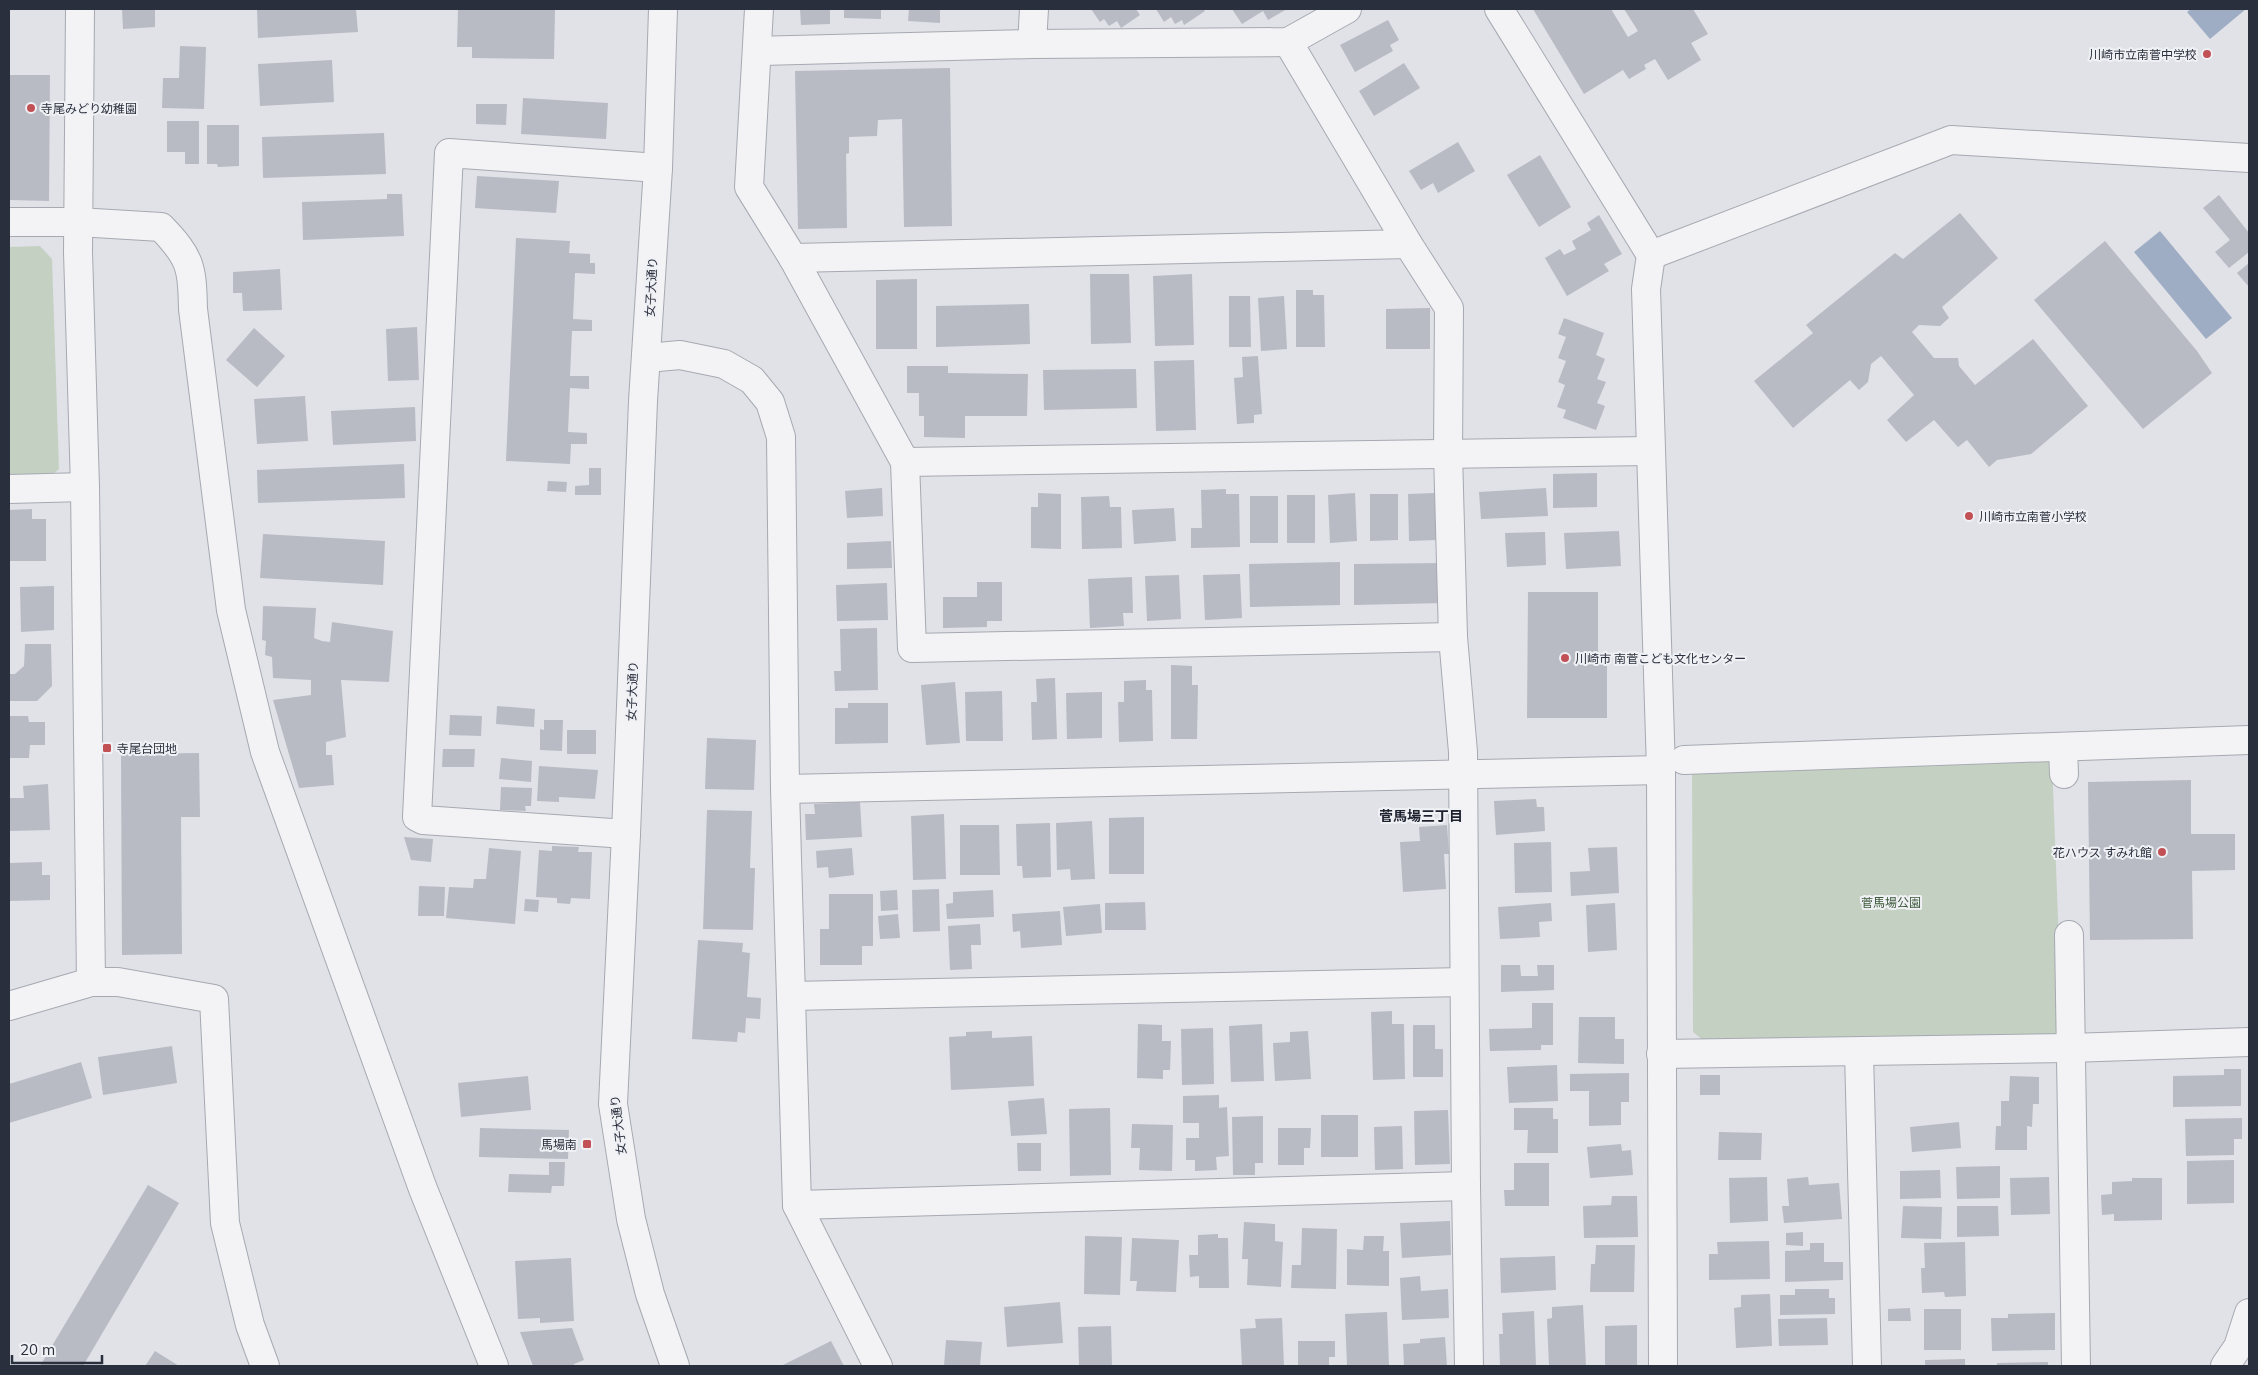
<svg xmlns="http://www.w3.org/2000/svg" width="2258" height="1375" font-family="Mulish,'Noto Sans JP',sans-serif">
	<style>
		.green { fill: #c4d1c2 }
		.water { fill: #9fadc4 }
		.building { fill: #b8bbc4 }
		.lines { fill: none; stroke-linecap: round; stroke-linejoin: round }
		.minor-casing { stroke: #a6a9b1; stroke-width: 30 }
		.minor { stroke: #f3f3f6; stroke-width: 28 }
		.poi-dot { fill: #c15155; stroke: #f0f1f5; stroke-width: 2 }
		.labels { text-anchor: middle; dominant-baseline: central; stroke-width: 4; stroke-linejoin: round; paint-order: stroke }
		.poi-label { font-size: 12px; fill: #2a2f3d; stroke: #f0f1f5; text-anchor: start }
		.street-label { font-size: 12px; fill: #2a2f3d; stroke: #f0f1f5 }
		.park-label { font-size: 12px; fill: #3b5839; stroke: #f0f1f5 }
		.neighbourhood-label { font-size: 14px; font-weight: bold; fill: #1d212e; stroke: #f0f1f5 }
	</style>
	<rect width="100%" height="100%" fill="#e0e2e8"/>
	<g class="green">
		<path d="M40,246l12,13 7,210 -8,7 -42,1v-230z"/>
		<path d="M2052,761l10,262 -9,14 -349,4 -11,-9 -1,-262z"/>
	</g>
	<g class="water">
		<path d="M2191,9h55l-36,30 -23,-27z"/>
		<path d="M2160,231l72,87 -26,21 -72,-87z"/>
	</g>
	<g class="building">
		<path d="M122,9h33v18l-32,2z"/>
		<path d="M257,9h99l2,23 -100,6z"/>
		<path d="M458,9h97l-1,50 -82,-1v-11h-15z"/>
		<path d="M800,9h30v15l-29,1z"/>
		<path d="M844,9h37v10l-37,-1z"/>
		<path d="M909,9h31v14l-32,-2z"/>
		<path d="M1091,9h45l4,6 -19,13 -4,-7 -8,5 -5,-7 -4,3z"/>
		<path d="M1156,9h47l2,2 -21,14 -2,-5 -7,4 -4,-7 -7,5z"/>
		<path d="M1232,9h55l-19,11 -5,-9 -21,13z"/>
		<path d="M1533,9h78l17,28 10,-6 -14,-22h69l15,25 -17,9 10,17 -33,20 -13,-21 -11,6 2,4 -17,10 -6,-9 -39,24z"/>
		<path d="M1388,20l11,20 -9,5 3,6 -38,21 -15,-27z"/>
		<path d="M180,46l26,1 -2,62 -42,-1 1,-30h16z"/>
		<path d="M332,60l2,42 -74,4 -2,-42z"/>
		<path d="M1404,63l16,25 -46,28 -15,-25z"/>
		<path d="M950,68l2,158 -48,1 -2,-108 -24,1 -1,16 -28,1v16l-3,1 1,74 -49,1 -3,-158z"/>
		<path d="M9,75h41l-1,126 -40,-1z"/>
		<path d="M523,98l85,5 -2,36 -85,-5z"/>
		<path d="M476,104h31l-1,21 -30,-1z"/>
		<path d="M167,121h32v43h-14v-12h-18z"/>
		<path d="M207,125h32v41l-21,1 -1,-3h-10z"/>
		<path d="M384,133l2,41 -123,4 -1,-41z"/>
		<path d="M1458,142l17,29 -37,22 -5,-10 -12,7 -12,-19z"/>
		<path d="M1540,155l31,52 -32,20 -32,-52z"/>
		<path d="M477,176l82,5 -3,32 -81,-5z"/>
		<path d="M387,194h15l2,42 -101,4 -1,-38 85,-3z"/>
		<path d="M2219,195l30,38v19l-20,16 -14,-16 15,-12 -27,-32z"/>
		<path d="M1960,213l38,45 -56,49 7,11 -9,8 -21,-1 -7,7 22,26h24l1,8 16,19 58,-46 55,67 -57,48 -34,6 -8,7 -22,-27 -9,7 -24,-27 -28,22 -19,-22 27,-25 -33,-39 -10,8 -3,18 -9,8 -9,-10 -57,48 -39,-47 59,-48 -7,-8 89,-72 8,6z"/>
		<path d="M1599,215l23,39 -18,10 5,7 -42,25 -22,-38 15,-9 4,6 12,-6 -4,-8 19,-11 -4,-7z"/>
		<path d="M516,238l54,3 -1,12 21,1v9h5v11l-20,-1 -2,46 19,1v11h-20l-2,45h19v13l-19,-1 -2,44 19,1v11h-16l-1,20 -64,-3z"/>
		<path d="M2105,241l92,110 15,22 -69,56 -109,-129z"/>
		<path d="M2249,263v24l-12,-14z"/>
		<path d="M280,269l2,41 -39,1 -1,-18h-9v-21z"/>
		<path d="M1090,274h39l2,69 -40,1z"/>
		<path d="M1192,274l2,71 -39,1 -2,-70z"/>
		<path d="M917,279v70h-41v-69z"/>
		<path d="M1296,290h17v5h11l1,52h-29z"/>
		<path d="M1229,296h21l1,51h-22z"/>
		<path d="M1284,296l3,53 -26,2 -3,-53z"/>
		<path d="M1029,304l1,40 -94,3v-41z"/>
		<path d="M1430,308v41h-44v-40z"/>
		<path d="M1564,318l40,15 -8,22 9,4 -8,20 9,3 -9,21 8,3 -9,24 -33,-12 3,-8 -9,-3 8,-22 -7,-3 8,-21 -8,-3 8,-21 -8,-3z"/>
		<path d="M417,327l2,53 -31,1 -2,-52z"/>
		<path d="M254,328l31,28 -28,31 -31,-27z"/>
		<path d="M1258,356l4,58 -8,1v8l-17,1 -3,-46 9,-1 -1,-20z"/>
		<path d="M1194,360l2,70 -40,1 -2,-70z"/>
		<path d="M907,366h41v7l80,1 -1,42h-62v22l-41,-1v-21h-5v-23h-12z"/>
		<path d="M1136,369l1,39 -93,2 -1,-40z"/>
		<path d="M305,396l3,45 -51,3 -3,-45z"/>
		<path d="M415,407l1,34 -83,4 -2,-34z"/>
		<path d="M404,464l1,34 -147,5 -1,-33z"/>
		<path d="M589,468h12v27h-26v-9l14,-1z"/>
		<path d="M1597,473v34l-44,1v-34z"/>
		<path d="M548,481l19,1 -1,10 -19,-1z"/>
		<path d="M882,488l1,28 -36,2 -2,-27z"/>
		<path d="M1546,488l2,28 -67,3 -2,-27z"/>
		<path d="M1226,489v5h13l1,53 -49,1v-20h11l-1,-38z"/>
		<path d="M1038,493l23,1v55l-30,-1v-41h7z"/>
		<path d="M1355,493l2,48 -27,2 -2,-48z"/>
		<path d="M1435,493l1,47 -27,1 -1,-47z"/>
		<path d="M1370,494h28v46l-28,1z"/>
		<rect x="1287" y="495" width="28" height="48"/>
		<path d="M1109,496l1,11h11l1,41 -40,1 -1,-52z"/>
		<rect x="1250" y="496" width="28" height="47"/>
		<path d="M1174,508l2,33 -42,3 -2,-34z"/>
		<path d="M32,509v10h14v42h-37v-51z"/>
		<path d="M1619,531l2,35 -55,3 -2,-36z"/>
		<path d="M1545,532l1,33 -39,2 -2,-34z"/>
		<path d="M263,534l122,7 -2,44 -123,-7z"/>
		<path d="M891,541l1,27 -45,1v-26z"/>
		<path d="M1340,562v43l-90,2 -1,-43z"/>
		<path d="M1443,563l1,40 -90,2v-41z"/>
		<path d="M1240,574l2,44 -37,2 -2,-45z"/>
		<path d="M1179,575l2,44 -34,2 -2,-45z"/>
		<path d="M1132,577l1,36h-10l1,13 -34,2 -2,-49z"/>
		<path d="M977,582h25v39h-15v6l-44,1v-31h34z"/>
		<path d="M887,583l1,37 -51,1 -1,-36z"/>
		<path d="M54,586v44l-33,2 -1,-45z"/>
		<path d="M1528,592h70v62l9,8v56h-80z"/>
		<path d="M263,606l53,2 -2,30 8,3 8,1 2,-20 61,9 -4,51 -48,-2 5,57 -20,5v13h6l2,30 -35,3 -26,-88 38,-5v-15l-38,-2 -1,-21 -7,-2 1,-14 -4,-1z"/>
		<path d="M877,628l1,62 -43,1 -1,-20h7l-1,-42z"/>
		<path d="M25,644h26l1,42 -15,15h-28v-27h6l9,-8z"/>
		<path d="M1171,665l21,1v19h6l-1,54h-26z"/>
		<path d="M1055,678l2,61 -25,1 -1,-38h6l-1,-23z"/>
		<path d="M1146,680v10h6l1,51 -34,1 -1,-40h6v-21z"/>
		<path d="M955,682l5,61 -34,2 -5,-60z"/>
		<path d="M1002,691l1,50h-37l-1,-49z"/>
		<path d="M1102,692v46l-35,1 -1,-46z"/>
		<path d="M848,703h40v40l-53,1v-36h13z"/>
		<path d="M497,706l38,3 -1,18 -38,-3z"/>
		<path d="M450,715l32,1 -1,20 -32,-1z"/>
		<path d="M9,716h19l1,6h16v23h-15l-1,13h-20z"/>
		<path d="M544,720h19l-1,31 -22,-1v-21l4,1z"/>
		<rect x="567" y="730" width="29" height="24"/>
		<path d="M707,738l49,2 -2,50 -49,-1z"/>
		<path d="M443,749h32l-1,18h-32z"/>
		<path d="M199,753l1,64h-19l1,137 -60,1 -1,-201z"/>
		<path d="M501,758l31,3 -1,21 -32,-3z"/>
		<path d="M539,766l59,4 -3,29 -36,-2v5l-22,-1z"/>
		<path d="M2191,780v54h44v36l-43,1 1,68 -103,1 -2,-158z"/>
		<path d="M48,784l2,46 -41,1v-33h15l-1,-12z"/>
		<path d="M501,787l31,1 -1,18h-6l1,5 -26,-1z"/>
		<path d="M1536,799l1,8h7l1,24 -49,4 -2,-34z"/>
		<path d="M860,802l2,35 -56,3 -1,-26h10l-1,-10z"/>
		<path d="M707,810l45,1 -2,57h5l-2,62 -50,-1z"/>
		<path d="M944,814l2,65 -33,1 -2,-64z"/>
		<path d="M1144,817v57h-35v-56z"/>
		<path d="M1092,821l3,58 -24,1 -1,-11 -13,1 -1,-47z"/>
		<path d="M1050,823l1,54 -28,1 -1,-12h-5l-1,-42z"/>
		<path d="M960,825h39l1,50h-40z"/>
		<path d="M1447,825l2,29h-5l2,35 -43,3 -3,-50 20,-1 -1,-14z"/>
		<path d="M404,837l29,2 -2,23 -20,-2z"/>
		<path d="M1551,842l1,50 -37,1 -1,-50z"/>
		<path d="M552,846l27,1 -1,5h14l-2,47 -19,-1 -1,6 -13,-1v-5l-21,-1 3,-47 13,1z"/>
		<path d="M1617,847l2,46 -48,3 -1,-24 20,-1 -2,-23z"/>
		<path d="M489,848l32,3 -6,73 -69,-6 3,-31 24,1 1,-9h12z"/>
		<path d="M852,848l2,27 -25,3 -1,-11 -11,1 -1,-17z"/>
		<path d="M42,862v13h8v25l-41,1v-38z"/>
		<path d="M419,886l26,1 -1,29h-26z"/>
		<path d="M939,889l1,42 -27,1 -1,-42z"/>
		<path d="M897,890l1,20 -17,1 -1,-20z"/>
		<path d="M993,890l1,27 -47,2 -1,-15 7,-1v-11z"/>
		<path d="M829,894h44v52h-11v19h-42v-36h9z"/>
		<path d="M525,899l14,1 -1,12 -14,-1z"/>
		<path d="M1145,902l1,28h-41v-27z"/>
		<path d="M1551,903l1,18 -13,1 1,15 -40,2 -2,-32z"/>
		<path d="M1615,903l2,47 -29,2 -2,-47z"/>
		<path d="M1100,904l2,29 -36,3 -3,-29z"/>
		<path d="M1060,911l2,34 -41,3 -1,-17 -7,1 -1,-18z"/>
		<path d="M898,914l2,24 -20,1 -2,-23z"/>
		<path d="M980,924l1,21h-10l1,24 -22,1 -2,-44z"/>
		<path d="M698,940l45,3 -1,9 8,1 -3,44 14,1 -1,21 -14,-1 -1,15 -7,-1 -1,10 -45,-3z"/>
		<path d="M1501,965h19l1,11h17l-1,-11h17v25l-53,2z"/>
		<path d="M1532,1003h21v42h-12v5l-51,1 -1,-22 43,-1z"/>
		<path d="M1392,1011v13h12l1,55 -32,1 -2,-68z"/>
		<path d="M1579,1017h36v22h9v25l-46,-1z"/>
		<path d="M1138,1024l24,1v16h9l-1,29h-7v9l-26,-1z"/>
		<path d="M1262,1024l2,57 -33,1 -2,-56z"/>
		<path d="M1413,1025h22v24h8v28h-30z"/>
		<path d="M1213,1028l1,56 -32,1 -1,-56z"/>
		<path d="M992,1031v7l40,-2 2,50 -83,4 -2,-53 17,-1v-4z"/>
		<path d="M1308,1031l3,48 -36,2 -2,-38 17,-1v-10z"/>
		<path d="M172,1046l5,37 -74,12 -5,-38z"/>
		<path d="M81,1062l11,36 -83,25v-39z"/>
		<path d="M1557,1065l1,36 -49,2 -2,-36z"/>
		<path d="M2224,1069h17v37l-68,1v-31l51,-1z"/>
		<path d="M1629,1073v29h-8v23l-32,1v-35h-19v-17z"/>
		<rect x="1700" y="1075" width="20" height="20"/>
		<path d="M528,1076l3,34 -70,7 -3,-34z"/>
		<path d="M2010,1076l29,1v27h-6l-1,23 -5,-1v24h-32l1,-24h5v-25h8z"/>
		<path d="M1219,1095v13l8,-1 2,49 -13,1 1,13 -22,1v-11h-9v-22h13v-15h-16v-27z"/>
		<path d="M1044,1098l3,36 -36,2 -3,-35z"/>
		<path d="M1110,1108l1,67 -41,1 -1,-67z"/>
		<path d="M1514,1108h39v11h5v34h-31l1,-23h-14z"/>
		<path d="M1448,1110l2,54 -35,1 -1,-54z"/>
		<rect x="1321" y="1115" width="37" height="42"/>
		<path d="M1263,1116v47h-8v12h-22l-1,-58z"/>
		<path d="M2242,1118v21h-8v16l-48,1 -1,-37z"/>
		<path d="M1959,1122l2,26 -49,4 -2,-25z"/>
		<path d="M1132,1124l41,1 -1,46 -33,-1 1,-22h-9z"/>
		<path d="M1402,1126l1,43 -28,1 -1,-43z"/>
		<path d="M480,1128l89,2 -1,29 -89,-2z"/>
		<path d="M1278,1128h33l-1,20h-6v17h-26z"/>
		<path d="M1719,1132l43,1 -1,27h-43z"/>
		<path d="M1017,1143h24v28h-23z"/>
		<path d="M1621,1144l1,7 9,-1 2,25 -43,3 -3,-31z"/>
		<path d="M2234,1160v43l-47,1v-43z"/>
		<path d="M549,1162h16l-1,24h-12l-1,7 -43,-1 1,-18 40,1z"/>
		<path d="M1514,1163h35v43h-44l-1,-16h10z"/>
		<path d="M2000,1166v32l-43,1 -1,-32z"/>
		<path d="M1940,1170l1,28 -41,1v-28z"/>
		<path d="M1767,1177l1,44 -38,2 -1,-45z"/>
		<path d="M1808,1177l1,8 30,-2 3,36 -58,4 -2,-17h7l-2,-27z"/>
		<path d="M2049,1177l1,37 -39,1 -1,-37z"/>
		<path d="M2132,1178h30v42l-48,1v-7l-12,1 -1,-20 11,-1v-12l20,-1z"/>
		<path d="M148,1185l31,18 -96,163h-43z"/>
		<path d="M1612,1196h25l1,41 -54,1 -1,-32 28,-1z"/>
		<path d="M1903,1206l39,1 -1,32 -40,-1z"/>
		<path d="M1957,1206h41l1,30 -42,1z"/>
		<path d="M1450,1221l1,34 -49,3 -2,-35z"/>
		<path d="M1244,1222l31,2v17l8,1 -2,45 -34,-2 1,-26h-6z"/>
		<path d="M1302,1228l35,1 -1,60 -45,-1 1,-23h9z"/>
		<path d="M1803,1232v14l-17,-1v-12z"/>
		<path d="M1218,1234v4h10l1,50h-30v-12l-9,1 -1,-22h9v-20z"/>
		<path d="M1085,1236l37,1 -2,58 -36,-1z"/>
		<path d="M1364,1236h20l-1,15h6v35l-42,-1v-36l16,1z"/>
		<path d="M1132,1238l47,2 -3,52 -40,-1 1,-10h-7z"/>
		<path d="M1769,1241l1,38 -61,1v-26h9l-1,-12z"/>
		<path d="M1965,1242l1,54 -21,1 -1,-5 -22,1 -1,-25h4l-1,-25z"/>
		<path d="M1810,1243h14v19h19v18l-58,2v-31l25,-1z"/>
		<path d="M1596,1245h39l-1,47h-44l1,-28h4z"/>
		<path d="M1555,1256l1,34 -55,3 -1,-35z"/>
		<path d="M571,1258l3,63 -34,2v-5l-22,1 -3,-58z"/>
		<path d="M1420,1276l1,15 27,-2 1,29 -47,2 -2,-42z"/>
		<path d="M1795,1289h34v9h6v16l-55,1v-20h15z"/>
		<path d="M1770,1294l2,52 -36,2 -2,-40 7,-1v-12z"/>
		<path d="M1060,1302l3,41 -56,4 -3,-40z"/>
		<path d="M1583,1305l3,61h-37l-2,-47 5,-1v-11z"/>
		<path d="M1910,1308l1,13h-23v-12z"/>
		<rect x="1924" y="1309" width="37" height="41"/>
		<path d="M1534,1311l2,55h-36l-1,-32h4l-1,-21z"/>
		<path d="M1387,1312l2,54h-42l-2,-52z"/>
		<path d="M2055,1313v37l-63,1 -1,-33h17v-4z"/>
		<path d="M1282,1318l2,48h-42l-2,-37 16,-1 -1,-9z"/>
		<path d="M1827,1318l1,27 -49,1 -1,-27z"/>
		<path d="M1637,1325v41h-32v-40z"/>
		<path d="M1111,1326l1,40h-33l-1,-39z"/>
		<path d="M572,1328l12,32 -10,4v2h-41l-13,-34z"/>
		<path d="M1445,1337l2,29h-43l-1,-22 17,-1v-4z"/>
		<path d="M946,1340l36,2 -2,24h-36z"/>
		<path d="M831,1341l13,25h-63z"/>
		<path d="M1298,1341h37v16h-6v9h-31z"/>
		<path d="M155,1351l24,15h-34z"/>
		<path d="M1965,1359v7h-40v-6z"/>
		<path d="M2048,1362v4h-51v-3z"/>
	</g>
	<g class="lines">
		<defs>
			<g id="minor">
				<path d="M80,9l-2,243 7,235 6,495"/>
				<path d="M663,9l-5,159 -15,233 -17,433 -13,270 18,115 19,75 25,72"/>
				<path d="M759,9l-10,178 44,71 112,204 7,186 541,-11"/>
				<path d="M1499,9l152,246 -5,34 15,481 2,596"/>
				<path d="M1288,42l120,202 41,64 -1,145 5,184 10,115 3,434 3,180"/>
				<path d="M1032,44l2,-35"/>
				<path d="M757,51l275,-7 256,-2 59,-33"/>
				<path d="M9,222h69l83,5c30,31 31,40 32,82l38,301 34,142 158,437 71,177"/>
				<path d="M1651,255l300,-115 298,18"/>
				<path d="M793,258l615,-14"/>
				<path d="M647,358l33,-3 44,9 28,16 18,22 11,35 4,352 12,416 81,161"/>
				<path d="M905,462l745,-11"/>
				<path d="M9,489l76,-2"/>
				<path d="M2063,748l1,26"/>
				<path d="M1684,760l565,-20"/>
				<path d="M785,789l876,-19"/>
				<path d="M626,834l-203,-14 -6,-3 32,-664 209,15"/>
				<path d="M2069,935l7,431"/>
				<path d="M791,996l673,-14"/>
				<path d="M9,1006l82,-24h27l96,17 11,224 25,102 15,41"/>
				<path d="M1859,1052l8,314"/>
				<path d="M1661,1054l409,-6 179,-6"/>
				<path d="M797,1205l669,-19"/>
				<path d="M2225,1366l13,-19 11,-34"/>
			</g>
		</defs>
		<use href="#minor" class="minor-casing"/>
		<use href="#minor" class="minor"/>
	</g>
	<g class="poi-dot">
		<circle cx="2207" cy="54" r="5"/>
		<circle cx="31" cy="108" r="5"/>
		<circle cx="1969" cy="516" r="5"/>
		<circle cx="1565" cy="658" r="5"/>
		<rect x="102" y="743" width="10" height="10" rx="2.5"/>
		<circle cx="2162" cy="852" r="5"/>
		<rect x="582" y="1139" width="10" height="10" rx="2.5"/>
	</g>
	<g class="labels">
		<g class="poi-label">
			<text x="2197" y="54" text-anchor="end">川崎市立南菅中学校</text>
			<text x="41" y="108">寺尾みどり幼稚園</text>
			<text x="1979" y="516">川崎市立南菅小学校</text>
			<text x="1575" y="658">川崎市 南菅こども文化センター</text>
			<text x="117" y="748">寺尾台団地</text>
			<text x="2152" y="852" text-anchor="end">花ハウス すみれ館</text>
			<text x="577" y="1144" text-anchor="end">馬場南</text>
		</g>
		<g class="street-label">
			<text transform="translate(651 287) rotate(-87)">女子大通り</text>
			<text transform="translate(632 691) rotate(-88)">女子大通り</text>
			<text transform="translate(618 1125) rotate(-97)">女子大通り</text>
		</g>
		<g class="park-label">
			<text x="1891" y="902">菅馬場公園</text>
		</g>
		<g class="neighbourhood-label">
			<text x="1421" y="816">菅馬場三丁目</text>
		</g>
	</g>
	<rect width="2258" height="1375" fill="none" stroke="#2a2f3d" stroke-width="20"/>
	<path d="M12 1355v8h90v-8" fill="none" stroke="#2a2f3d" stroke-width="2.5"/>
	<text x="20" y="1355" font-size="15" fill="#2a2f3d" stroke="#f0f1f5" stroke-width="4" paint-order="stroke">20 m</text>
</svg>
